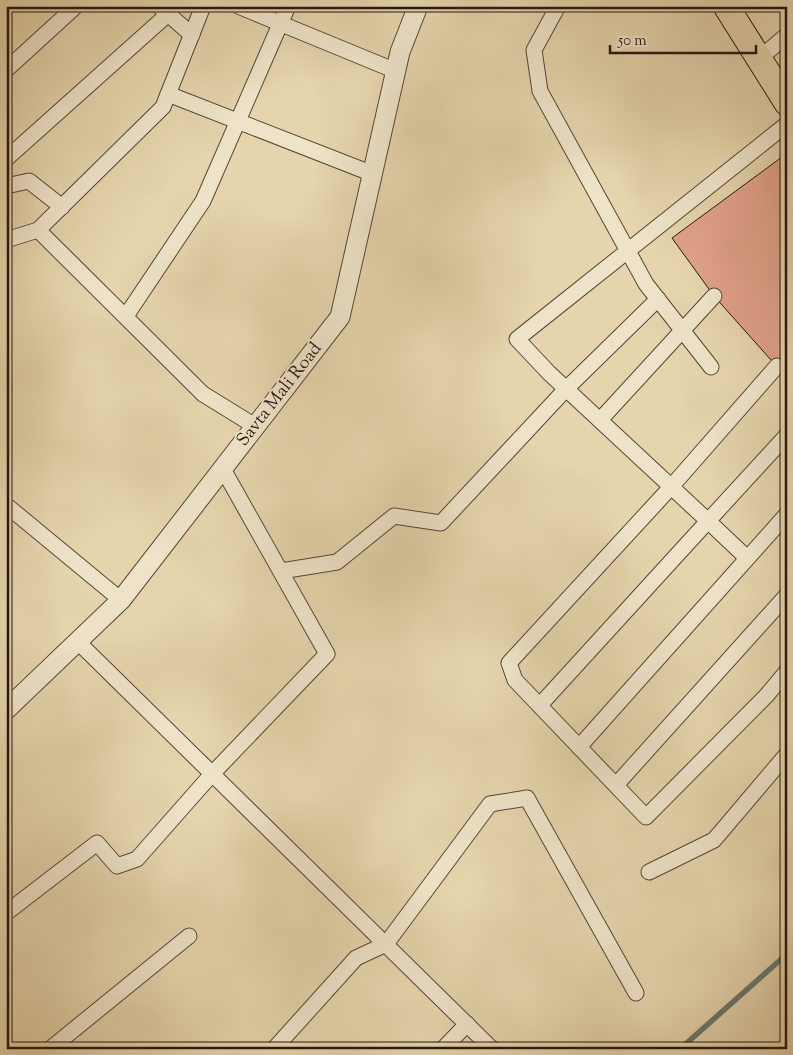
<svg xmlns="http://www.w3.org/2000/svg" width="793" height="1055" font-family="'Sorts Mill Goudy',serif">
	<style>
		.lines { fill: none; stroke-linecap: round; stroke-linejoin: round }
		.stream { stroke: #6a786e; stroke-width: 5.5 }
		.building { fill: #e0a18a; stroke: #271711 }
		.minor-casing { stroke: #564638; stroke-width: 17 }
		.tertiary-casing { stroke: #564638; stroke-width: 21 }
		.trunk-casing { stroke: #271711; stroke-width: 27 }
		.minor { stroke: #eee3c9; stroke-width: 15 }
		.tertiary { stroke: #eee3c9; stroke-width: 19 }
		.trunk { stroke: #e5d4ac; stroke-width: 25 }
		.labels { text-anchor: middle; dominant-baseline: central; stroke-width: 4; stroke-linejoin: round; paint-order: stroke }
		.street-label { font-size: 18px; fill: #271711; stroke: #eee3c9 }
	</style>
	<rect width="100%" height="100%" fill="#e5d4ac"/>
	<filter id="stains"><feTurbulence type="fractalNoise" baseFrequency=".004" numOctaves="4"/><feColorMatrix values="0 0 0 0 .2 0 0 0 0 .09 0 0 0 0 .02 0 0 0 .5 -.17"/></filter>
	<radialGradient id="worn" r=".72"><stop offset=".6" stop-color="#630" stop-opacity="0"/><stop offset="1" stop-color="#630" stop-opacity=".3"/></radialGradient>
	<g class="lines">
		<path class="stream" d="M680,1049l107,-95"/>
	</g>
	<path class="building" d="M782,157l5,7v214l-73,-82 -42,-58z"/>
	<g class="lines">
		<defs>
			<g id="minor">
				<path d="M159,6l33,29"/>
				<path d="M238,6l158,65"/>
				<path d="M558,6l-24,44 6,41 106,193 65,83"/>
				<path d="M759,59l28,-24"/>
				<path d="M6,70l70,-64"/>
				<path d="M168,94l205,80"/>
				<path d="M787,124l-270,215 32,34 159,148 79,-86"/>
				<path d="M6,159l161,-144"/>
				<path d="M6,186l23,-5 33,26"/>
				<path d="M38,230l165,164 52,32"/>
				<path d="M6,240l32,-10 125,-123 40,-101"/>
				<path d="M126,316l77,-115 85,-195"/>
				<path d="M777,366l-106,121 -162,176 6,17 131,137 121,-122 20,-24"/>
				<path d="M600,420l114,-124"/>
				<path d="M6,505l115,95"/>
				<path d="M281,571l56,-9 57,-46 47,7 125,-134 92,-90"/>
				<path d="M78,642l414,407"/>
				<path d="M540,705l168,-184 39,37"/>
				<path d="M579,747l208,-233"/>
				<path d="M616,785l171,-190"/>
				<path d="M649,872l65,-32 73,-86"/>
				<path d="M6,913l91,-70 20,23 20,-7 75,-85 115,-120 -104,-185"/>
				<path d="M50,1049l139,-113"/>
				<path d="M274,1049l82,-91 30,-14 104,-140 37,-6 109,195"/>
				<path d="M443,1049l24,-25"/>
			</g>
			<path id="tertiary" d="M6,710l115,-110 219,-283 60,-265 18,-46"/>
			<path id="trunk" d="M726,6l61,97"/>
		</defs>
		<use href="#minor" class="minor-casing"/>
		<use href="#tertiary" class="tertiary-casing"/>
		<use href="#trunk" class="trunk-casing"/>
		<use href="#minor" class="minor"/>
		<use href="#tertiary" class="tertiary"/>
		<use href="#trunk" class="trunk"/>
	</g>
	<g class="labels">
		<g class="street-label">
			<text transform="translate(280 395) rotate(-52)">Savta Mali Road</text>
		</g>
	</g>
	<rect width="793" height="1055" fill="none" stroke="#e5d4ac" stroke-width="25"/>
	<rect x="8" y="8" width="778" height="1040" fill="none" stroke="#271711" stroke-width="2.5"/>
	<rect x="12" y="12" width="768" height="1030" fill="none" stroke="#271711"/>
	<path d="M610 45v8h146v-8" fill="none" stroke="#271711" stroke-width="2.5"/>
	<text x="618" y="45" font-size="15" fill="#271711" stroke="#eee3c9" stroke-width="4" paint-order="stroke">50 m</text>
	<rect width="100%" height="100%" filter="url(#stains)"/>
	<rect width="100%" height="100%" fill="url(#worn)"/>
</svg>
